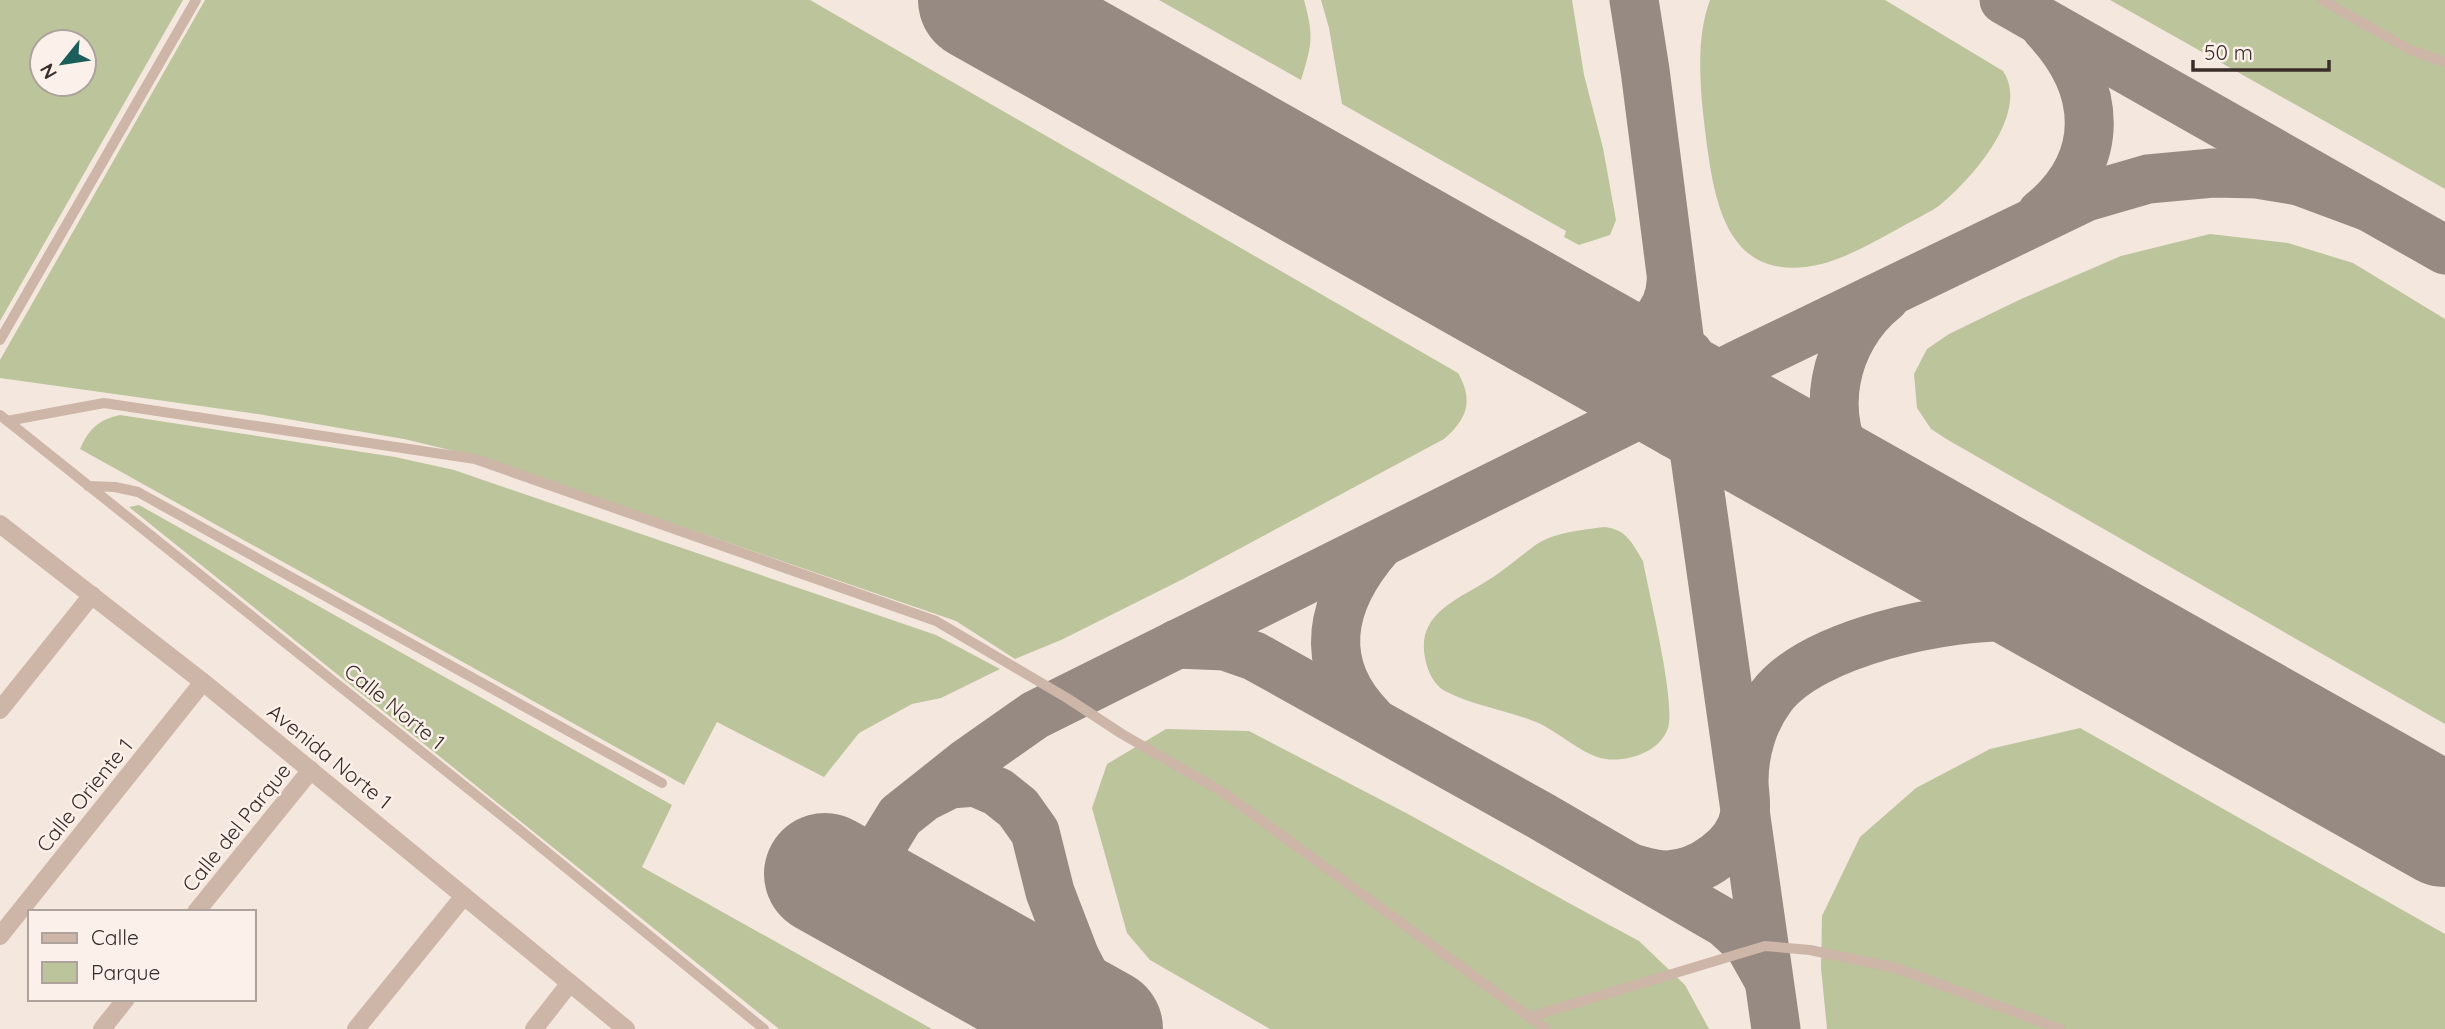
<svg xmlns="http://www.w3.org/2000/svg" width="2445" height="1029" font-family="Quicksand,sans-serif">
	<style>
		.green { fill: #bcc49c; fill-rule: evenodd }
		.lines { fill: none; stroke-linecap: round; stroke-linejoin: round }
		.taxiway { stroke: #978a83; stroke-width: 49 }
		.runway { stroke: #978a83; stroke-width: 122 }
		.service { stroke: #cdb5a8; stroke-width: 10 }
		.minor { stroke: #cdb5a8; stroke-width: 18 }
		.labels { text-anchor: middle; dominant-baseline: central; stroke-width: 5; stroke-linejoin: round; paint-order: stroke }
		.street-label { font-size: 21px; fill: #3a2c29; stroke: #fbf1ea }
	</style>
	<rect width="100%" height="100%" fill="#f4e7dd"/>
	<g class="green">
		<path d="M0,0h183l-183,321zM42,42h42v42h-42z"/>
		<path d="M205,0h605l648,373c16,28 9,46 -14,66l-261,140 -122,61 -46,19 -59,-38 -477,-164 -75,-18 -146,-25 -258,-36v-18z"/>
		<path d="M1159,0h145c10,37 8,44 -3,80z"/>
		<path d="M1321,0h251l12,75 19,73 13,72 -6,15 -31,10 -15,-8 2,-6 -224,-127 -13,-76z"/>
		<path d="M1710,0h175l118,71c28,42 -32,109 -63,134 -11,8 -25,14 -37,21 -39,21 -88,53 -135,38 -44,-14 -54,-71 -60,-111 -6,-46 -15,-108 2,-153z"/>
		<path d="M2110,0h335v189z"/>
		<path d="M2210,234l78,9 65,20 92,56v405l-497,-284 -17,-11 -14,-21 -3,-34 13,-25 22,-15 72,-35 100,-43z"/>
		<path d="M120,415l275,42 59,13 482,165 64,34 -59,29 -29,6 -53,29 -35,44 -107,-55 -33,63 -604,-336c9,-20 18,-29 40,-34z"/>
		<path d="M139,505l533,300 -30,62 290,162h-153l-650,-522z"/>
		<path d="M1605,527c22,3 27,16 38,34 6,33 33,140 25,167 -8,24 -40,34 -62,31 -23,-3 -48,-28 -70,-37 -29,-12 -63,-16 -91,-31 -9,-5 -15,-15 -18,-25 -14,-47 21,-62 55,-82 19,-11 35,-25 52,-38 20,-14 47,-16 71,-19z"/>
		<path d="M2080,728l365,206v95h-618l-6,-61 1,-52 38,-79 56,-49 74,-39z"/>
		<path d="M1166,729l83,2 159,83 170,94 61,33 46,44 24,44h-439l-120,-69 -23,-27 -35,-125 15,-44z"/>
	</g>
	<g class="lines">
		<g class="taxiway">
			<path d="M1634,0l11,70 45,352 86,607"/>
			<path d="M2004,0l441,250"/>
			<path d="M2041,214c66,-54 61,-127 5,-186"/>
			<path d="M1885,298c-52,41 -69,121 -28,176 12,18 30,32 45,47"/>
			<path d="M1565,331c15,5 28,10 44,10 34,1 61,-27 62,-59"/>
			<path d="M1585,343l60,49 12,14 16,27"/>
			<path d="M1689,354c5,14 9,29 18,40 29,39 81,62 121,86"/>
			<path d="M1177,644l48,2 29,10 287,160 184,107 24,22 18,32"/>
			<path d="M1371,719c-56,-56 -40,-119 8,-174"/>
			<path d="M928,795l22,-11 25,-2 23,10 20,16 17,24 15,60 25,65 18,35 30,37"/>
			<path d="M1631,868c12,3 24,7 36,7 33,-1 73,-28 78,-62 2,-10 -1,-21 -1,-32 0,-29 9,-60 27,-84 41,-55 179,-83 245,-80 30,1 60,10 89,17"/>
			<path d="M854,891l46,-75 68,-54 67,-47 709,-353 342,-165 62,-18 65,-6 44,1 42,7 70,26"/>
		</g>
		<g class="runway">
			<path d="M979,0l1466,826"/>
			<path d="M825,874l277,155"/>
		</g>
		<g class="service">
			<path d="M2322,0l88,50 35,12"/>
			<path d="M0,340l196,-340"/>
			<path d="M0,415l521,416 243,198"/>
			<path d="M7,421l97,-18 371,56 461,162 131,77 55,36 102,59 322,236"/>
			<path d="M88,486l27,1 23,5 524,291"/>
			<path d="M1529,1017l236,-71 45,4 86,18 164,61"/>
		</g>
		<g class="minor">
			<path d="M0,524l203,158 423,347"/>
			<path d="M0,710l92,-115"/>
			<path d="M196,912l115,-142"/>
			<path d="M0,936l203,-254"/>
			<path d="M102,1029l24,-30"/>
			<path d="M356,1029l108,-133"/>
			<path d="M534,1029l36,-46"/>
		</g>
	</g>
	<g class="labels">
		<g class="street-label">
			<text transform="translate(395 706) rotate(39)">Calle Norte 1</text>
			<text transform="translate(330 756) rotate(39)">Avenida Norte 1</text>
			<text transform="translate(84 795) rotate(-51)">Calle Oriente 1</text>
			<text transform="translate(236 827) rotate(-51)">Calle del Parque</text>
		</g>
	</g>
	<rect x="28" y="910" width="228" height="91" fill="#fbf1ea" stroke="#aea29d" stroke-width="2"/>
	<rect x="42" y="933" width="35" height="10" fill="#cdb5a8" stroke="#aea29d" stroke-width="2"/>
	<text x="91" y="945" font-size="21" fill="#3a2c29">Calle</text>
	<rect x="42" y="962" width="35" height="21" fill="#bcc49c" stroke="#aea29d" stroke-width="2"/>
	<text x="91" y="980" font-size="21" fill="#3a2c29">Parque</text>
	<g transform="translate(63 63) rotate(240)"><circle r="33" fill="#fbf1ea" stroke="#aea29d" stroke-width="2"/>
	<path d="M0-5L12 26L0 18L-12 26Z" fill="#1b5e5a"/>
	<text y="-10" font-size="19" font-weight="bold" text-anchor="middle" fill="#3a2c29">N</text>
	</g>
	<path d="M2193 60v10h136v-10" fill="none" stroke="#3a2c29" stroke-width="3.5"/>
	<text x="2204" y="60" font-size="21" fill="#3a2c29" stroke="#fbf1ea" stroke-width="5" paint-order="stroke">50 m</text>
</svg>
